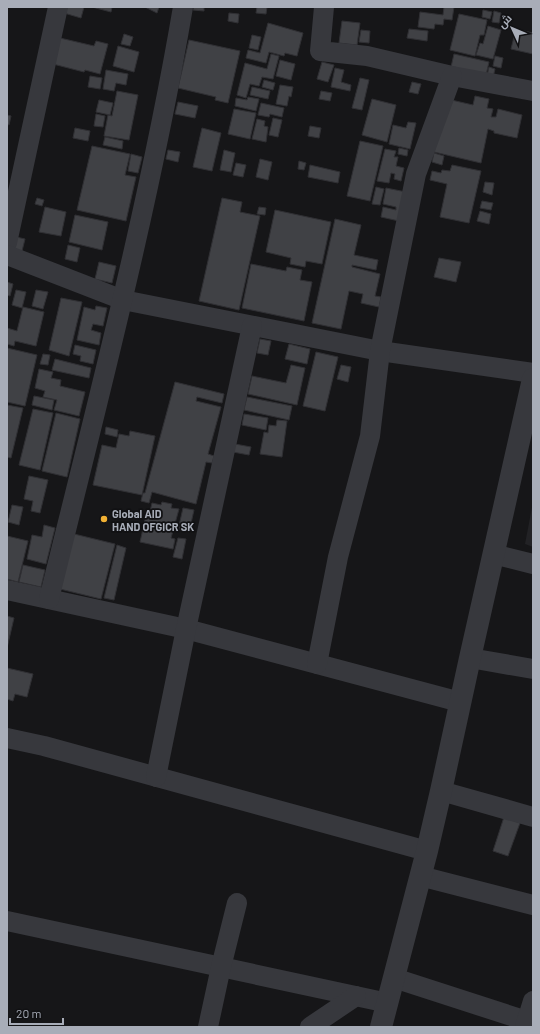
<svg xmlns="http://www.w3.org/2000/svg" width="540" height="1034" font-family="Barlow,Cairo,sans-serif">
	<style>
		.built { fill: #222225 }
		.building { fill: #404145; stroke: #303034 }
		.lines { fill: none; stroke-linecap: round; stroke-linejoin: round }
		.minor { stroke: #37383d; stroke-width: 20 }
		.tertiary { stroke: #37383d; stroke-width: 22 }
		.poi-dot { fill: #f2b134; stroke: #111113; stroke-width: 1.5 }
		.labels { text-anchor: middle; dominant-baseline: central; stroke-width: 3.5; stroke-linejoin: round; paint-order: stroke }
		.poi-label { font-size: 11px; font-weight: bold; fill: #a8adb8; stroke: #111113; text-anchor: start }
	</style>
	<rect width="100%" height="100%" fill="#161618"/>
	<path class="built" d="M533,502v45l-8,-3z"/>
	<g class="building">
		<path d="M66,7h18l-3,11 -17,-5z"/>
		<path d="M92,7h20l-1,5z"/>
		<path d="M145,7h14l-2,6z"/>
		<path d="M194,7h10v4l-11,-1z"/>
		<path d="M257,7h10l-1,7 -10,-1z"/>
		<path d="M444,7h10l-2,13 -8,-1 -1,6 -8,-1 -1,5 -16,-2 2,-15 23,3z"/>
		<path d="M483,10l9,2 -2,7 -8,-2z"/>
		<path d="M494,11l7,2 -2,10 -7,-1z"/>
		<path d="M229,13l10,1 -1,9 -10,-2z"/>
		<path d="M459,14l28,6 -3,15h-4l-5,21 -25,-6z"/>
		<path d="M342,21l18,2 -3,22 -18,-2z"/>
		<path d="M268,23l35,10 -6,23 -12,-3 -1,3 -15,-4 -3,11 -20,-5 2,-8 12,3z"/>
		<path d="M488,26l13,4 -8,29 -17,-4 4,-12 3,1z"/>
		<path d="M409,29l19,2 -1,10 -20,-3z"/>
		<path d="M516,29l17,4v21l-22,-5z"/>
		<path d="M361,30l9,1 -1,12 -10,-1z"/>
		<path d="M124,34l9,3 -3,9 -9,-2z"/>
		<path d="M252,35l9,2 -3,13 -9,-2z"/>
		<path d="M60,38l34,8 2,-5 12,3 -8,30 -15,-4 -1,2 -31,-8z"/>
		<path d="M189,40l51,11 -12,52 -13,-3 1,-3 -38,-9z"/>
		<path d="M118,46l21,6 -5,20 -21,-6z"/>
		<path d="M271,54l8,2 -6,23 -11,-2 -3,9 -9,-2 -4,14 -9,-3 8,-32 22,6z"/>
		<path d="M454,54l35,8 -3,13 -35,-8z"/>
		<path d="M495,56l8,2 -2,10 -8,-2z"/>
		<path d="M280,60l15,4 -4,16 -15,-4z"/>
		<path d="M322,62l12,3 -6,17 -11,-3z"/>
		<path d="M489,67l6,2 -2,8 -6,-1z"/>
		<path d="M335,68l9,2 -3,12 10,3 -1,6 -19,-4z"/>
		<path d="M106,70l22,4 -2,11 -10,-2 -2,8 -11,-2z"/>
		<path d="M90,76l12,2 -2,11 -12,-2z"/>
		<path d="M360,78l9,2 -7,30 -10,-2z"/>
		<path d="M264,80l11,3 -2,7 -11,-3z"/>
		<path d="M412,82l9,2 -3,10 -9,-2z"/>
		<path d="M280,85l13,2 -2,10 -2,-1 -2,10 -11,-2z"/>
		<path d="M252,87l18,4 -2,8 -18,-4z"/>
		<path d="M117,91l21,4 -9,45 -25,-4 4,-21 4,1z"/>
		<path d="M321,91l11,2 -2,8 -11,-2z"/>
		<path d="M475,96l14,3 -2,9 6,1 -2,8h5l2,-8 24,6 -5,23 -23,-5v-2l-6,-2 -7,34 -47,-11 13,-53 26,6z"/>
		<path d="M248,97l11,2 -3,12 -21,-5 1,-8 11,2z"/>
		<path d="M372,99l24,6 -9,37 -25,-7z"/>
		<path d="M99,100l14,3 -3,12 -14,-3z"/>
		<path d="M178,102l20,4 -3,12 -20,-4z"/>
		<path d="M261,103l23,5 -2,9 -12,-3 -1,3 -11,-2z"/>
		<path d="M234,109l22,4 -6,26 -22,-5z"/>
		<path d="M96,114l9,2 -2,11 -9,-1z"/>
		<path d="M7,115l4,1 -2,9 -2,-1z"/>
		<path d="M273,118l9,2 -4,17 -9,-2z"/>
		<path d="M257,119l8,2 -1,5 4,1 -2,15 -14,-3z"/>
		<path d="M408,122l8,1 -6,26 -21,-5 4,-19 13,3z"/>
		<path d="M310,126l11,2 -2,10 -11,-2z"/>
		<path d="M75,128l15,3 -2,10 -15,-3z"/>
		<path d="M202,128l19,5 -9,38 -19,-4z"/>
		<path d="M105,137l18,4 -1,8 -19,-4z"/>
		<path d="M360,141l23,5 -13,55 -23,-5z"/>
		<path d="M92,146l38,8 -5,21 11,2 -10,44 -49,-11z"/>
		<path d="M399,148l9,2 -1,6 -9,-2z"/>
		<path d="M385,149l11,2 -2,6h4l-2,9 8,2 -3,13 -7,-2 1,-5 -4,-1 -2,10 -12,-2z"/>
		<path d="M168,150l12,2 -2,10 -12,-3z"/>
		<path d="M224,150l11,3 -4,19 -11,-2z"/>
		<path d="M434,153l10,3 -2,9 -10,-3z"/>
		<path d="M131,154l11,3 -4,16 -10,-2z"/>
		<path d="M260,159l12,3 -4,18 -12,-3z"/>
		<path d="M299,161l7,2 -2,7 -6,-1z"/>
		<path d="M236,163l10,2 -3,12 -10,-2z"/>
		<path d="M310,165l30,7 -2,11 -30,-6z"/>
		<path d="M452,165l29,6 -12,52 -29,-6 7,-33 -17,-4 2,-9 9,2 1,-3 8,1z"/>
		<path d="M485,182l9,1 -2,12 -9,-3z"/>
		<path d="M376,187l8,2 -4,16 -8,-1z"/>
		<path d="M386,188l20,4 -7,29 -18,-4 2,-10 13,3v-3l-13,-3z"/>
		<path d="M37,198l7,2 -2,6 -7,-2z"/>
		<path d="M222,198l20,4 -2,10 20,4 -21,94 -40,-9z"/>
		<path d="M482,201l11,2 -2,7 -11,-2z"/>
		<path d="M45,207l21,5 -5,24 -22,-4z"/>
		<path d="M259,207l7,1 -1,7 -8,-1z"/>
		<path d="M275,210l56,12 -9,42 -16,-3 -1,6 -15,-3 1,-6 -25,-6z"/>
		<path d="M480,211l11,3 -2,10 -12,-3z"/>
		<path d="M75,215l33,7 -6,28 -33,-8z"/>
		<path d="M335,219l26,6 -7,30 24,5 -2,10 -24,-5v2l28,7 -5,22 6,1 -2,10 -18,-4 2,-9 -14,-3 -8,38 -29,-6z"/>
		<path d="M12,236l13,3 -4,16 -13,-3z"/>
		<path d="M68,245l12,3 -3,14 -12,-3z"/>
		<path d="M439,258l22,4 -5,20 -22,-5z"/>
		<path d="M99,262l17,4 -4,17 -17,-4z"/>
		<path d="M251,264l35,7 1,-4 15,3 -2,10 12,2 -8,39 -62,-13z"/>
		<path d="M7,282l6,2 -3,12 -3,-1z"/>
		<path d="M16,290l10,2 -4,16 -10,-3z"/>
		<path d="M36,290l12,2 -5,17 -11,-3z"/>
		<path d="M61,298l21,4 -13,54 -20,-6z"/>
		<path d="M96,306l11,2 -4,18 -10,-2 -2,6 10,3 -2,12 -22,-5 7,-33 11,3z"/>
		<path d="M23,307l21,5 -8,34 -21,-5 -1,5 -7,-2v-16l10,3z"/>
		<path d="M260,339l11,2 -3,14 -11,-2z"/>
		<path d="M289,344l21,5 -3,15 -22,-5z"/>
		<path d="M75,345l21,5 -3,14 -13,-3 1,-5 -8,-2z"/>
		<path d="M7,348l30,7 -12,51 -18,-4z"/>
		<path d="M316,352l22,5 -13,54 -22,-5z"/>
		<path d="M43,354l7,1 -2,10 -8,-1z"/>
		<path d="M55,359l36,9 -2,10 -37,-8z"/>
		<path d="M291,365l14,3 -8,37 -49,-11 4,-18 34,7z"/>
		<path d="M341,365l10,2 -3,15 -11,-3z"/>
		<path d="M39,369l14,3 -2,6 10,2 -1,6 25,6 -6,24 -25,-6 3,-10 -14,-3 2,-6 -10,-3z"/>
		<path d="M175,382l49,12 -2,9 -25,-6 -1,4 25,6 -13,47 6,2 -2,7 -6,-1 -10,42 -44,-12 -3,11 -8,-2 2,-8h2z"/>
		<path d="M34,396l20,4 -2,10 -20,-5z"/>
		<path d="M247,397l45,9 -3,14 -45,-10z"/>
		<path d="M7,405l16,3 -12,50 -4,-1z"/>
		<path d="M33,409l20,4 -13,57 -21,-5z"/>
		<path d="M56,413l24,6 -13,58 -25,-6z"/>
		<path d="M244,414l24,4 -2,12 -24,-5z"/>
		<path d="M277,420l10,1 -5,36 -22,-3 4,-22 4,1 1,-8 7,1z"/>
		<path d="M106,427l12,3 -1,7 -12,-3z"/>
		<path d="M130,431l25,5 -13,59 -49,-10 9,-40 14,3 3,-14 10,2z"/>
		<path d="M235,444l16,3 -2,8 -16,-3z"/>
		<path d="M29,476l19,4 -8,33 -9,-2 2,-10 -9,-2z"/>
		<path d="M162,502l10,2 -1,4 8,1 -8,29 4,1 -2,10 -33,-7 7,-31 3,1 2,-9 9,2z"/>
		<path d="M12,505l11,2 -4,18 -11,-3z"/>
		<path d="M183,508l11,2 -5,22 -11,-2z"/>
		<path d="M44,525l11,3 -9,36 -19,-5 5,-24 10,2z"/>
		<path d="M74,534l41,10 -14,55 -41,-10z"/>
		<path d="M7,536l21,5 -10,41 -11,-3z"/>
		<path d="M178,538l8,1 -4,20 -9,-2z"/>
		<path d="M117,545l9,3 -12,52 -10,-2z"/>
		<path d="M23,565l22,5 -4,17 -22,-5z"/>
		<path d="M7,616l7,2 -7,30z"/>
		<path d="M7,668l26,6 -6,23 -12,-3 -2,7 -6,-2z"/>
		<path d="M504,817l16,6 -12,33 -15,-5z"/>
	</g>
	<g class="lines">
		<g class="minor">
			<path d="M324,7l-4,44 47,5 85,20 81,15"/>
			<path d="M7,243l51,-236"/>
			<path d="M7,255l116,45 257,51 153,22"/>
			<path d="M493,554l40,10"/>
			<path d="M7,590l179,39 274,73"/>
			<path d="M49,599c48,-196 100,-392 134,-592"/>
			<path d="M470,658l63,11"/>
			<path d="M317,664l21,-107 32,-121 10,-85 36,-177 36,-98"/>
			<path d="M7,738l37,8 383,105"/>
			<path d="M156,777l30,-148 66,-303"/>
			<path d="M441,791l92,26"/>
			<path d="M420,876l113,29"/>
			<path d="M7,921l381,82"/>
			<path d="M394,978l139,45"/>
			<path d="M208,1027l13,-60 16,-64"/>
			<path d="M310,1027l46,-31"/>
			<path d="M525,1027l8,-26"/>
		</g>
		<path class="tertiary" d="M381,1027l46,-176 14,-60 29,-133 63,-279"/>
	</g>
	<circle class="poi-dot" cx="104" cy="519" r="4"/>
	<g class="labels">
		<g class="poi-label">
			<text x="112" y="513">Global AID<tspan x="112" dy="13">HAND OFGICR SK</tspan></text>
		</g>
	</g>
	<rect width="540" height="1034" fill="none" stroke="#a8adb8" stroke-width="16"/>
	<g transform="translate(512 28) rotate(314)" stroke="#111113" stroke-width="3" paint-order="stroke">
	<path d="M0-3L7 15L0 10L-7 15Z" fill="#a8adb8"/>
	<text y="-6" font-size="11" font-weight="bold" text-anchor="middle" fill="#a8adb8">ش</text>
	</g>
	<path d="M10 1018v6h53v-6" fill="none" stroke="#a8adb8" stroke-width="2"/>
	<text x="16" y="1018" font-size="12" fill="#a8adb8" stroke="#111113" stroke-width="3" paint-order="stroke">20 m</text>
</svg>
